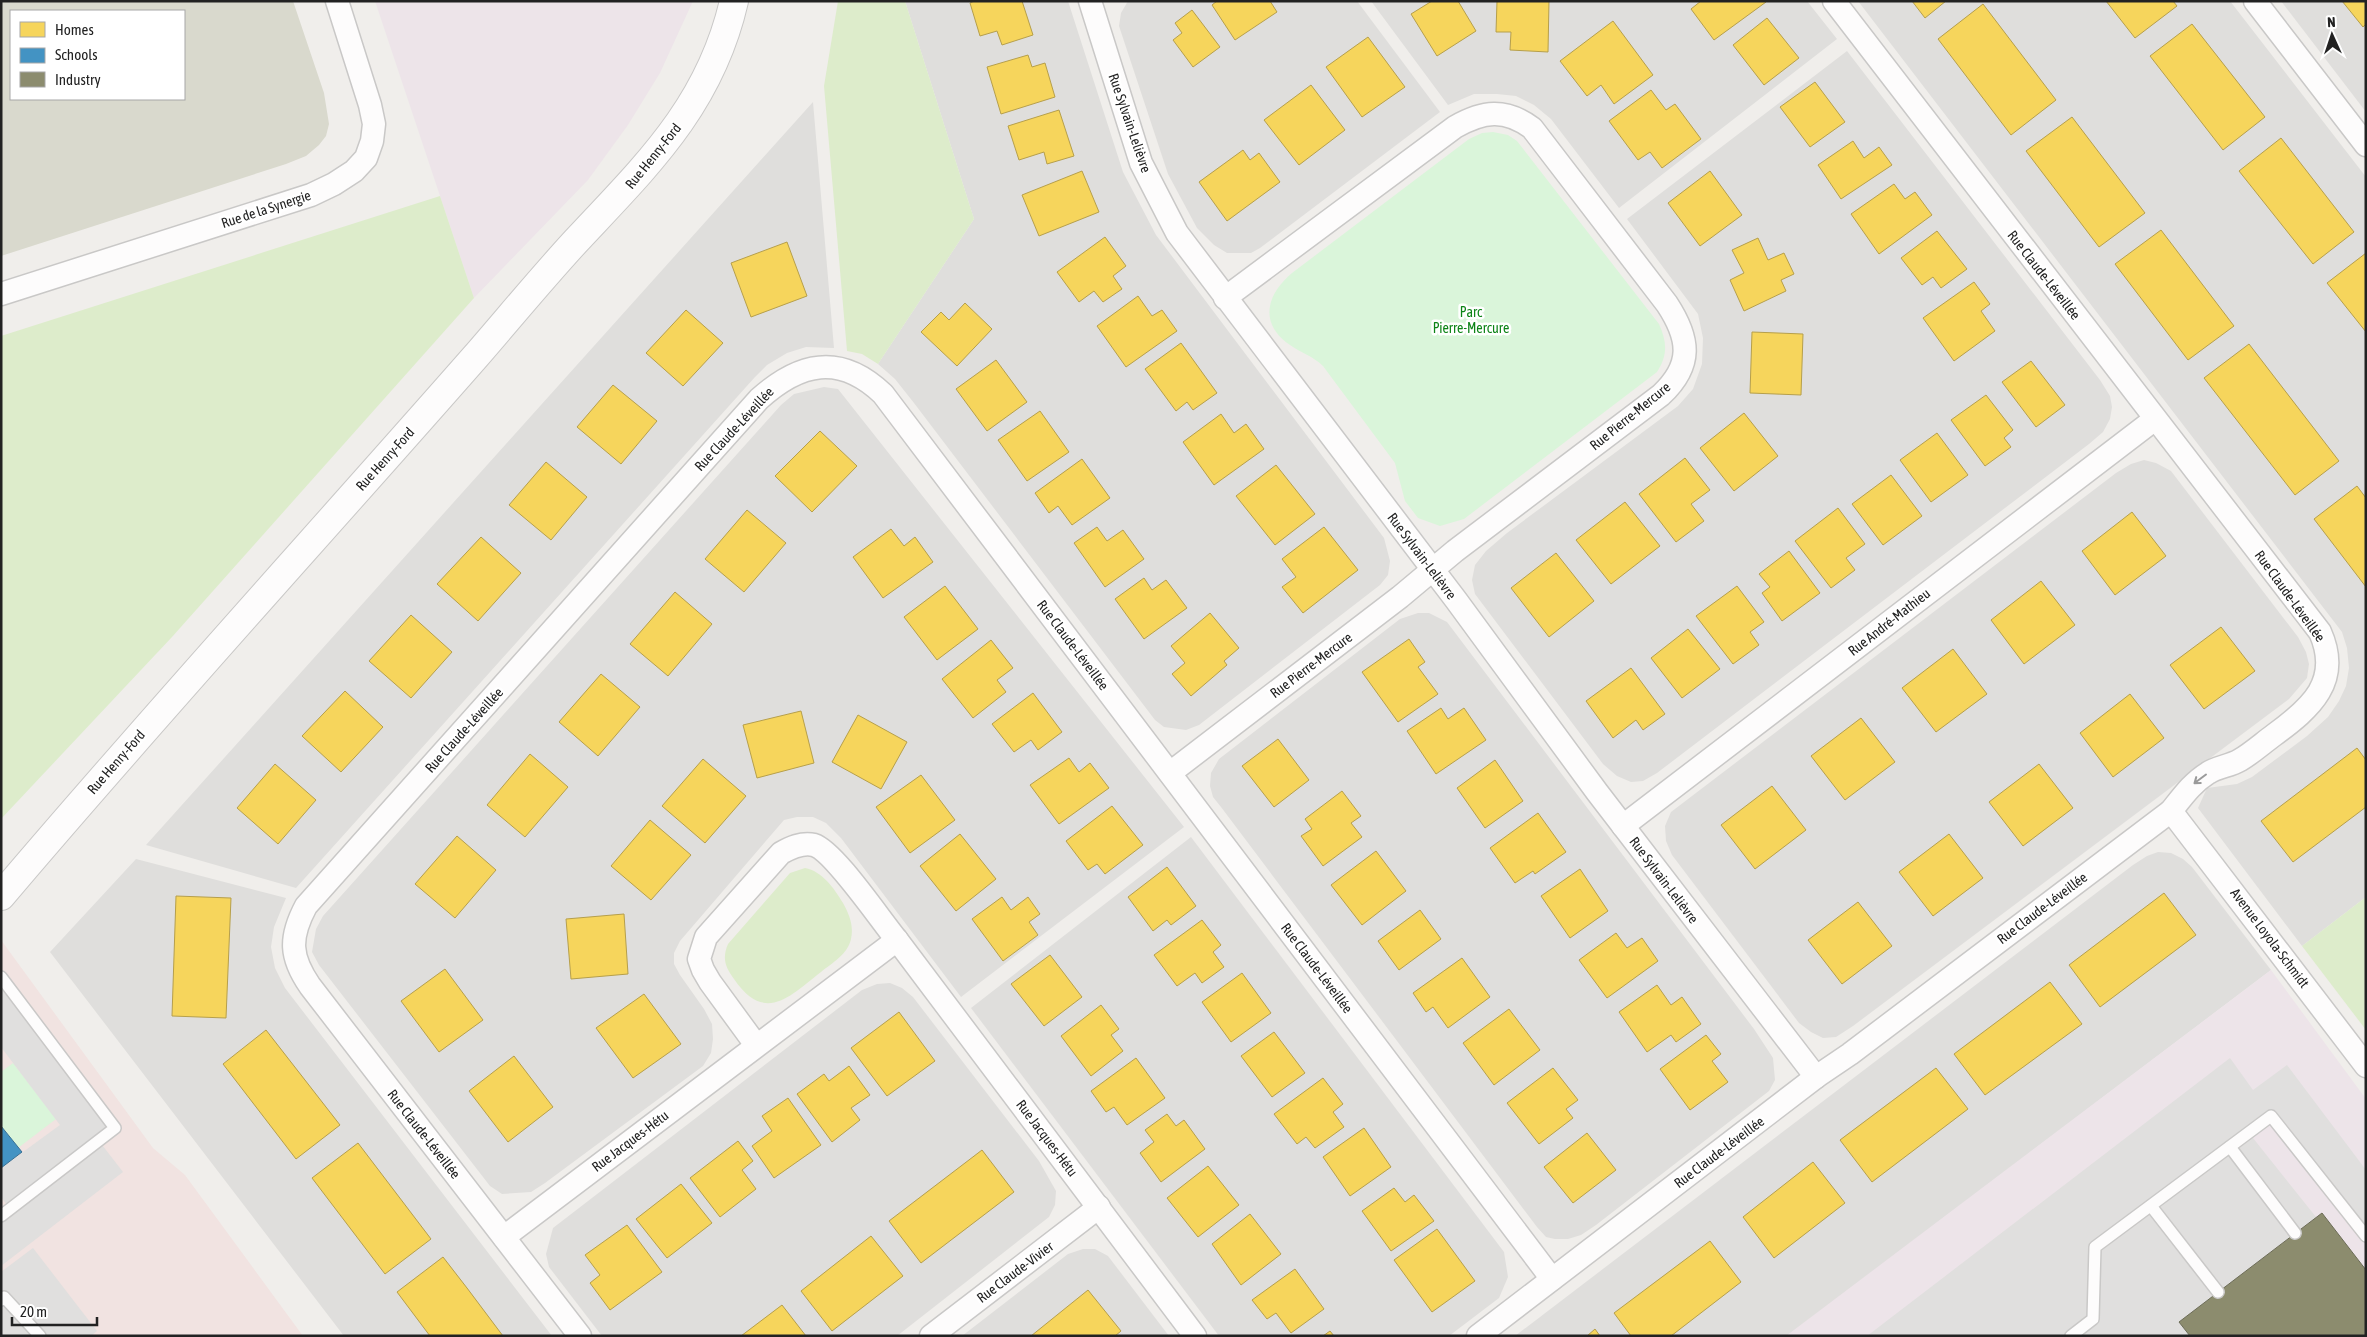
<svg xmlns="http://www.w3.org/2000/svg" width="2367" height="1337" font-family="'Asap Condensed',sans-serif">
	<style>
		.residential { fill: #dfdedc }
		.commercial { fill: #f1e3e1 }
		.industrial { fill: #ede4e9 }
		.construction { fill: #d9d9cd; fill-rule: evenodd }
		.grass { fill: #ddeccb }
		.park { fill: #daf5da }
		.parking { fill: #e0dfde }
		.homes { fill: #f6d55c; stroke: #b69f4b }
		.schools { fill: #4393c3; stroke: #397193 }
		.industry { fill: #8c8c6e; stroke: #6c6c57 }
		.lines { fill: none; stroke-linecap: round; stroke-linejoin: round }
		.service-casing { stroke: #c9c8c7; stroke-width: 14 }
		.minor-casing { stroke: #c9c8c7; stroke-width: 25 }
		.tertiary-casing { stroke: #c9c8c7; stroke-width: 30 }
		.service { stroke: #fdfcfc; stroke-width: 11 }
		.minor { stroke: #fdfcfc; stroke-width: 22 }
		.tertiary { stroke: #fdfcfc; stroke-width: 28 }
		.oneway { stroke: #9a9a9a }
		.labels { text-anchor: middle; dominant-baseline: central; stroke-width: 5; stroke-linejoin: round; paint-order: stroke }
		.street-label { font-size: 14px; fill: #222; stroke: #fff }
		.park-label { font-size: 14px; fill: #0c8416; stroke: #fff }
	</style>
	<rect width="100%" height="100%" fill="#f0eeeb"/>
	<g class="residential">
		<path d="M905,1h163l55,171 33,63 228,303 6,23 -2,14 -8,10 -181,140 -13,5 -22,-3 -9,-7 -241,-317 -19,-24 -17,-15 96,-145z"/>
		<path d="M1128,1h229l83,111 -180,136 -9,5h-24l-13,-8 -17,-17 -29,-54 -49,-148 2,-13z"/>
		<path d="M1371,1h436l30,38 -218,169 -68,-89 -17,-14 -18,-9 -19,-2h-23l-26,11z"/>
		<path d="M1858,1h372l136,176v720l-64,49 -104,-138 9,-20 30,-4 15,-7 55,-41 21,-19 11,-16 7,-15 3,-18 -2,-20 -5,-16z"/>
		<path d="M2281,1h85v111z"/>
		<path d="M1847,51l253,329 10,16 2,11 -2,12 -7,13 -14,12 -432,329 -14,8 -12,1 -14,-6 -14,-12 -128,-170 -3,-14 3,-15 11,-14 21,-18 171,-127 15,-17 9,-25 1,-26 -5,-24 -71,-95z"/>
		<path d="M813,102l21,246 -28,-1 -19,6 -20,12 -12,12 -459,511 -150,-43z"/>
		<path d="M824,387l14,2 346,438 -223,170 -120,-159 -15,-15 -13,-6h-16l-13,3 -104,121 -6,12v11l6,11 24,34 8,15 1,15 -2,14 -8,13 -158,117 -14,9 -29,2 -12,-8 -171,-221 -7,-13 4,-23 7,-13 458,-511 13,-11z"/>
		<path d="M2144,460l12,3 15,8 127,166 8,15 3,12 -2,14 -18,21 -436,327 -17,11 -13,1 -12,-6 -12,-9 -127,-168 -6,-14 -1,-15 6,-14 445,-339 15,-9z"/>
		<path d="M1418,613h11l18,9 307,407 19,29 2,22 -6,11 -173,134 -15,10 -13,4h-13l-9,-2 -9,-10 -316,-420 -8,-10 -3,-11 1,-13 8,-14 181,-140z"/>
		<path d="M1191,837l313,415 4,25 -9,21 -50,38h-230l-248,-328z"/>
		<path d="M2158,852l13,1 12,6 9,8 79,103 -483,366h-273l618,-471 14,-9z"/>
		<path d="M136,859l150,39 -12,29 -3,20 4,21 10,20 267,348h-208l-294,-384z"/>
		<path d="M890,983l12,5 11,9 126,164 17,30 -1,14 -6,12 -152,119h-295l-53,-69 -3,-13 7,-26 309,-238 15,-6z"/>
		<path d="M1083,1249h12l13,7 61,80h-207l106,-82z"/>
	</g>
	<path class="commercial" d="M1,940l152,208 32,27 118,161h-302z"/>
	<g class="industrial">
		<path d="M375,1h318l-33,72 -32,52 -40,55 -114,118z"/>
		<path d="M2271,970l95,129v237h-580z"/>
	</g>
	<path class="construction" d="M1,1h292l31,92 5,31 -3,12 -7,9 -13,11 -20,8 -285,92zM11,11h173v88h-173z"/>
	<g class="grass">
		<path d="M838,1h67l69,218 -96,145 -16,-10 -15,-3 -23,-265z"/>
		<path d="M440,196l34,102 -302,339 -171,182v-483z"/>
		<path d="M805,868c17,3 29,20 38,35 6,11 11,22 8,36 -3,15 -19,24 -30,33 -32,25 -56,52 -87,7 -9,-12 -12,-21 -6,-35l62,-71z"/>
		<path d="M2366,897v133l-64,-84z"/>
	</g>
	<g class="park">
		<path d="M1493,132l15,3 9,6 142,183c8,18 9,31 -2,48l-193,147 -24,7 -22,-8 -13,-17 -10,-38 -72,-97c-10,-10 -22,-13 -33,-21 -32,-22 -23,-51 2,-72l177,-134 13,-6z"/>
		<path d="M13,1063l43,56 -38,29 -17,-22v-54z"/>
	</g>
	<g class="parking">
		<path d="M1,982l114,146 -16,13 24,31 -122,94v-50l9,-7 -9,-12v-29l59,-43 -59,-78z"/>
		<path d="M2230,1058l23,32 34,-25 79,105v66l-95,-120 -22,17 67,84 -136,105 10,14h-323z"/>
		<path d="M33,1248l64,83 -6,5h-90v-64z"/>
	</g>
	<g class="homes">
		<path d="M974,1h48l11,34 -31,10 -5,-14 -17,5 -10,-33z"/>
		<path d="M1217,1h53l7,11 -42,28 -23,-35z"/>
		<path d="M1432,1h26l18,30 -39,25 -26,-42z"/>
		<path d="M1497,1h52l-1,51 -38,-2 1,-18h-15z"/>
		<path d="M1701,1h64l1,1 -52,38 -23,-31z"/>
		<path d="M1912,1h34l-21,17z"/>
		<path d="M2106,1h67l4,5 -42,32z"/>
		<path d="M2342,1h24v23l-3,3z"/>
		<path d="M1983,4l73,96 -45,35 -73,-96z"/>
		<path d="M1192,10l28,37 -27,20 -20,-27 9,-7 -7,-10z"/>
		<path d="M1767,18l32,40 -35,27 -31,-40z"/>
		<path d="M1613,21l40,54 -39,29 -13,-19 -14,11 -27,-35z"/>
		<path d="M2192,24l73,93 -42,33 -73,-94z"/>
		<path d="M1368,37l37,50 -43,30 -36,-50z"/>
		<path d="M1028,55l4,12 13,-4 10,34 -54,17 -14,-47z"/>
		<path d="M1815,82l30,40 -35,25 -30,-40z"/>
		<path d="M1311,85l34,45 -46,35 -35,-45z"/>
		<path d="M1651,90l15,20 9,-6 26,35 -39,29 -12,-16 -12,8 -29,-39z"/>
		<path d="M1059,110l15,46 -27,8 -3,-12 -25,8 -11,-34z"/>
		<path d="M2072,117l73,96 -46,34 -73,-96z"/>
		<path d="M2281,138l73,94 -41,32 -74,-93z"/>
		<path d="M1853,141l11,17 15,-11 13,18 -51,34 -23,-34z"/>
		<path d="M1243,150l7,10 9,-7 21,29 -53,39 -28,-39z"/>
		<path d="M1082,171l17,41 -60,24 -17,-41z"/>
		<path d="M1710,171l32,44 -42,31 -32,-43z"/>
		<path d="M1894,184l11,15 10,-7 17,23 -53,39 -28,-40z"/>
		<path d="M2161,230l73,96 -46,34 -73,-96z"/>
		<path d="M1937,231l30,38 -26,19 -8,-11 -11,8 -21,-27z"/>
		<path d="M1105,237l21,29 -13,10 9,13 -19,13 -9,-11 -15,11 -22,-30z"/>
		<path d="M1758,238l10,22 16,-7 10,21 -13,6 5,11 -42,20 -14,-31 14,-7 -12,-23z"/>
		<path d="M787,242l20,54 -56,21 -20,-54z"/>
		<path d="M2366,253v79l-39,-49z"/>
		<path d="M1974,282l16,22 -9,7 14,20 -41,30 -31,-43z"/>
		<path d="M1138,296l14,20 10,-6 15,21 -51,36 -29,-41z"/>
		<path d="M965,303l27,26 -35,37 -36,-34 20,-20 8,8z"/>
		<path d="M686,310l37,33 -40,43 -37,-33z"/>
		<path d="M1752,332l51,2 -2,61 -51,-2z"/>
		<path d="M1181,343l36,50 -24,17 -6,-8 -11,9 -31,-42z"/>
		<path d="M2249,344l90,117 -44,34 -91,-117z"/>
		<path d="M996,360l31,42 -40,29 -31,-42z"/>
		<path d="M2031,361l34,44 -29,22 -34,-45z"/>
		<path d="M613,385l44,36 -36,43 -44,-37z"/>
		<path d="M1986,395l27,35 -9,8 7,9 -26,19 -34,-46z"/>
		<path d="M1040,411l29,41 -42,29 -29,-41z"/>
		<path d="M1744,413l34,43 -44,35 -34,-43z"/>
		<path d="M1221,414l13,19 12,-9 18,25 -50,36 -31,-43z"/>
		<path d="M820,431l37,35 -45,46 -37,-36z"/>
		<path d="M1937,433l31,42 -37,27 -31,-42z"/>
		<path d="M1685,458l25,32 -19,14 13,17 -28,21 -37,-48z"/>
		<path d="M1082,459l28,39 -38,27 -14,-19 -9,7 -14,-20z"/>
		<path d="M546,462l41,35 -36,43 -42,-35z"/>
		<path d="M1276,465l39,49 -40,31 -39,-49z"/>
		<path d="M1891,475l31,41 -39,29 -31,-41z"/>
		<path d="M2357,486l9,12v89l-52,-68z"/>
		<path d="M1625,502l35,44 -49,38 -35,-44z"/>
		<path d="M1838,508l27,36 -19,14 9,12 -24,18 -36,-47z"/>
		<path d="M747,510l39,33 -42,49 -39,-33z"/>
		<path d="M2132,512l34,44 -51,39 -33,-44z"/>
		<path d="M1097,527l10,14 16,-11 21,29 -39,28 -31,-44z"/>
		<path d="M1324,527l34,43 -55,43 -21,-26 14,-10 -14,-18z"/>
		<path d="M891,529l13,17 11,-9 18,25 -50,36 -30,-41z"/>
		<path d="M481,537l40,36 -43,48 -41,-37z"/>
		<path d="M1789,551l31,42 -38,28 -20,-28 8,-6 -11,-13z"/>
		<path d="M1556,553l38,48 -45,36 -38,-49z"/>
		<path d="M1144,578l8,12 14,-10 21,28 -43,31 -29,-40z"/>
		<path d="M2041,581l34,44 -51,39 -33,-44z"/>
		<path d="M945,586l33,43 -41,31 -33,-43z"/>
		<path d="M1737,586l27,36 -14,10 9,13 -26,19 -37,-48z"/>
		<path d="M675,592l37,32 -44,52 -38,-32z"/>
		<path d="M1210,613l29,35 -15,13 3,4 -36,31 -19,-22 13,-11 -14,-17z"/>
		<path d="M411,615l41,37 -41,46 -42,-37z"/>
		<path d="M2221,627l34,44 -51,38 -34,-44z"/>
		<path d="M1688,629l32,40 -38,29 -31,-40z"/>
		<path d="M1409,639l16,23 -7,5 20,27 -40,28 -36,-50z"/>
		<path d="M991,640l22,28 -16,12 9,12 -33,26 -31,-39z"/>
		<path d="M1953,649l34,45 -51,38 -34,-44z"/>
		<path d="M1631,668l34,46 -22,16 -7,-10 -23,18 -27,-37z"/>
		<path d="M601,674l39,33 -42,49 -39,-34z"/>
		<path d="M345,691l38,36 -42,45 -39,-36z"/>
		<path d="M1033,693l29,39 -24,18 -7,-10 -17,12 -22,-28z"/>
		<path d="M2130,694l34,44 -51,39 -33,-44z"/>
		<path d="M1441,708l7,11 16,-11 22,32 -50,34 -29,-43z"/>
		<path d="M801,711l13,52 -57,15 -14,-53z"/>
		<path d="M858,715l49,27 -26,47 -49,-27z"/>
		<path d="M1861,718l34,44 -50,38 -34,-44z"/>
		<path d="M1278,739l31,41 -35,27 -32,-41z"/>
		<path d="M2357,748l9,12v47l-73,55 -32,-41z"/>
		<path d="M530,754l38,33 -43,50 -38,-32z"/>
		<path d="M1069,758l10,14 11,-9 19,25 -50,36 -29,-39z"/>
		<path d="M703,759l43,37 -41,47 -43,-37z"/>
		<path d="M1495,760l28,41 -38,27 -28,-40z"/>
		<path d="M275,764l41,36 -38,44 -41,-36z"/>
		<path d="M2039,764l34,44 -50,38 -34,-44z"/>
		<path d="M921,775l34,45 -45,33 -34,-46z"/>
		<path d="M1772,786l34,44 -51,39 -34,-44z"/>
		<path d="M1342,791l19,25 -10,7 11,14 -39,29 -22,-30 11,-7 -7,-10z"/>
		<path d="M1112,806l31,39 -38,29 -8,-10 -9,6 -22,-29z"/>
		<path d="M1538,813l28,39 -31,22 -2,-3 -18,12 -25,-35z"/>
		<path d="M650,820l41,35 -40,45 -40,-34z"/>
		<path d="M960,834l36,45 -40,32 -36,-45z"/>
		<path d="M1949,834l34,44 -50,38 -34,-44z"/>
		<path d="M457,836l39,34 -41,48 -40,-34z"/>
		<path d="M1376,851l30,40 -44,34 -31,-40z"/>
		<path d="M1167,867l29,39 -25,19 -4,-5 -14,11 -25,-34z"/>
		<path d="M1580,869l28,42 -38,27 -29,-42z"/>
		<path d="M2164,893l32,42 -96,72 -31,-42z"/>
		<path d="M176,896l55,2 -5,120 -54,-2z"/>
		<path d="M1002,897l9,13 17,-13 12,17 -11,8 9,13 -35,26 -31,-42z"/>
		<path d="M1858,902l34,44 -50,38 -34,-44z"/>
		<path d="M1420,910l21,29 -42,31 -21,-29z"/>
		<path d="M624,914l4,60 -57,5 -5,-60z"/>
		<path d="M1202,920l19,25 -8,7 11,15 -22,16 -7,-10 -18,13 -23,-31z"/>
		<path d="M1616,933l11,15 15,-10 16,23 -51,37 -28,-38z"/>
		<path d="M1050,955l32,42 -38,29 -33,-42z"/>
		<path d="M1462,958l28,39 -42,31 -15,-21 -7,5 -13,-19z"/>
		<path d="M445,969l38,51 -44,32 -38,-51z"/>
		<path d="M1242,973l29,40 -40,29 -29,-40z"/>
		<path d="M2050,982l32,42 -97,71 -31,-41z"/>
		<path d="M1657,985l14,20 11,-8 19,27 -25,18 -5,-7 -24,17 -28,-40z"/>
		<path d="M644,994l37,50 -48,34 -37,-50z"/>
		<path d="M1101,1005l18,24 -8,6 12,16 -32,25 -30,-40z"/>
		<path d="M1509,1009l31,41 -46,35 -31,-42z"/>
		<path d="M899,1012l36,49 -48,35 -36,-48z"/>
		<path d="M266,1030l74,95 -44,34 -73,-95z"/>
		<path d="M1274,1032l31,41 -33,24 -31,-41z"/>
		<path d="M1706,1035l15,19 -9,7 16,21 -38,28 -30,-41z"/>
		<path d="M514,1056l39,51 -45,35 -39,-51z"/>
		<path d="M1136,1058l29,40 -38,27 -13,-18 -8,5 -15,-21z"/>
		<path d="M849,1066l21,29 -19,13 9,12 -28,22 -35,-48 27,-20 5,7z"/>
		<path d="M1553,1068l25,32 -12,9 7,9 -34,26 -32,-41z"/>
		<path d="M1936,1068l32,41 -96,73 -32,-42z"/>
		<path d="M1323,1078l20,26 -10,8 11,15 -29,21 -9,-11 -9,7 -23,-30z"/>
		<path d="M788,1098l33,47 -47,33 -22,-32 20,-15 -10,-15z"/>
		<path d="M1167,1114l9,12 8,-6 21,29 -44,33 -21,-29 14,-11 -9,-12z"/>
		<path d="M1364,1128l27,39 -41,29 -27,-39z"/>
		<path d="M1587,1133l29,37 -43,33 -29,-36z"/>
		<path d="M738,1141l15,20 -11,9 14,19 -36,28 -30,-39z"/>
		<path d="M358,1143l73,96 -46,35 -73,-96z"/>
		<path d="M982,1150l32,42 -93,71 -32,-42z"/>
		<path d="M1813,1162l32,41 -71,55 -31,-41z"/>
		<path d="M1208,1166l31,39 -41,32 -31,-39z"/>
		<path d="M681,1184l31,39 -45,35 -31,-39z"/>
		<path d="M1394,1188l11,14 9,-7 20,26 -43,30 -29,-40z"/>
		<path d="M1250,1214l31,40 -40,31 -29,-41z"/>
		<path d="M627,1225l35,47 -52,38 -20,-27 10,-8 -15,-20z"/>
		<path d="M1437,1229l38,52 -43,31 -38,-52z"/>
		<path d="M871,1236l32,40 -71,55 -31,-40z"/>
		<path d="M1710,1241l31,41 -70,54h-40l-17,-23z"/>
		<path d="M443,1257l24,31 36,48h-73l-33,-44z"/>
		<path d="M1295,1269l29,40 -33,24 -15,-20 -9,6 -15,-19z"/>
		<path d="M1088,1290l33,41 -6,5h-84z"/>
		<path d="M782,1305l24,31h-65z"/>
		<path d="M1595,1329l5,7h-13z"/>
		<path d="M1330,1331l4,5h-11z"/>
	</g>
	<path class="schools" d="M1,1126l21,26 -21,16z"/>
	<path class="industry" d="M2322,1213l44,57v66h-176l-11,-14z"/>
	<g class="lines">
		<defs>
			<g id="service">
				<path d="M1,977l114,151 -114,88"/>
				<path d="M2230,1147l65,86"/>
				<path d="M2151,1206l67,86"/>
				<path d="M1,1300l3,-3 36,39"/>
				<path d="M2071,1336l22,-17 2,-72 176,-131 95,120"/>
			</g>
			<g id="minor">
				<path d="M1090,1l51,162 36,70 279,367 141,192 219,285"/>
				<path d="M2255,1l111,144"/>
				<path d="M1,294l310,-99 23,-11 20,-13 12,-13 6,-17 2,-17 -4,-19 -33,-104"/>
				<path d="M1170,773l230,-176 55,-46 206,-156c32,-30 29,-56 6,-91l-135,-176c-27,-20 -49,-17 -77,-1l-230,171"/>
				<path d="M2171,811l195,255"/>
				<path d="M1623,826l532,-407"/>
				<path d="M756,1045l-46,-63 -7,-12 -4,-11 7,-22 75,-84c9,-5 21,-11 33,-8 20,6 67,76 83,95"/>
				<path d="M504,1237l393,-297 298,396"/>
				<path d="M580,1336l-270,-350c-20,-29 -21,-48 -4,-80l453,-507c41,-37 81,-46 124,-5l669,885"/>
				<path d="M931,1336l168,-129"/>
				<path d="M1478,1336l338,-259 34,-23 321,-243c12,-15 21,-28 37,-38 9,-6 22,-7 32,-13 12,-7 23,-17 34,-25 37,-27 68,-54 46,-103l-486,-631"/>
			</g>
			<path id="tertiary" d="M1,896c155,-183 317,-360 475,-540 33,-38 65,-77 100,-115 70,-75 134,-135 158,-240"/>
		</defs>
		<use href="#service" class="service-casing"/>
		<use href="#minor" class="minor-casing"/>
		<use href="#tertiary" class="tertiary-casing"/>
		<use href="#service" class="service"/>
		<use href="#minor" class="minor"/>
		<use href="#tertiary" class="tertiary"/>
	</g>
	<defs><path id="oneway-shaft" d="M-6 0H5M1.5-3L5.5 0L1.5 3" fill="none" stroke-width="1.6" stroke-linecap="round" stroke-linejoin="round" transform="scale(1.25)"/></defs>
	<use class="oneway" href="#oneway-shaft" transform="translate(2200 779) rotate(143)"/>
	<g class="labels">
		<g class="street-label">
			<text transform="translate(1130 123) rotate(71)">Rue Sylvain-Lelièvre</text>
			<text transform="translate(653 156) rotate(-51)">Rue Henry-Ford</text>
			<text transform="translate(266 209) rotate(-18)">Rue de la Synergie</text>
			<text transform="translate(2044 275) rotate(52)">Rue Claude-Léveillée</text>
			<text transform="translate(1630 416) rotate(-39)">Rue Pierre-Mercure</text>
			<text transform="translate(734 429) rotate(-47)">Rue Claude-Léveillée</text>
			<text transform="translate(385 459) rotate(-48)">Rue Henry-Ford</text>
			<text transform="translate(1422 556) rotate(53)">Rue Sylvain-Lelièvre</text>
			<text transform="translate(2290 596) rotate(54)">Rue Claude-Léveillée</text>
			<text transform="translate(1889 622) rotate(-38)">Rue André-Mathieu</text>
			<text transform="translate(1073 645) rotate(53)">Rue Claude-Léveillée</text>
			<text transform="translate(1311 665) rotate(-37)">Rue Pierre-Mercure</text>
			<text transform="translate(464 730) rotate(-48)">Rue Claude-Léveillée</text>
			<text transform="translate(116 762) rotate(-49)">Rue Henry-Ford</text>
			<text transform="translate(1664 880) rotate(53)">Rue Sylvain-Lelièvre</text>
			<text transform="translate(2042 908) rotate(-37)">Rue Claude-Léveillée</text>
			<text transform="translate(2270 938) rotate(53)">Avenue Loyola-Schmidt</text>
			<text transform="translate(1317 968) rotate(53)">Rue Claude-Léveillée</text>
			<text transform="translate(424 1134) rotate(52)">Rue Claude-Léveillée</text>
			<text transform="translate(1047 1138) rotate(53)">Rue Jacques-Hétu</text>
			<text transform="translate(630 1141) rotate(-37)">Rue Jacques-Hétu</text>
			<text transform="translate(1719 1152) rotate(-37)">Rue Claude-Léveillée</text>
			<text transform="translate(1015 1272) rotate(-37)">Rue Claude-Vivier</text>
		</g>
		<g class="park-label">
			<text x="1471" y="312">Parc<tspan x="1471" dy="16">Pierre-Mercure</tspan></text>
		</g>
	</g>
	<rect width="2367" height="1337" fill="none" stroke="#222222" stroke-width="5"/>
	<rect x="10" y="10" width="175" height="90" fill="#ffffff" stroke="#a7a7a7"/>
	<rect x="20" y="22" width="25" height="15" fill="#f6d55c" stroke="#a7a7a7"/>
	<text x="55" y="35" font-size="15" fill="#222222">Homes</text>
	<rect x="20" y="48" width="25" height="15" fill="#4393c3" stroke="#a7a7a7"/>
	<text x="55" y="60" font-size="15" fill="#222222">Schools</text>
	<rect x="20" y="72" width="25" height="15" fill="#8c8c6e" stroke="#a7a7a7"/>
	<text x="55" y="85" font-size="15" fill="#222222">Industry</text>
	<g transform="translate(2332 35) rotate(357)" stroke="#ffffff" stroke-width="4" paint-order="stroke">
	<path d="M0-4L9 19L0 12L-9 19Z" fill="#222222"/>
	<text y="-8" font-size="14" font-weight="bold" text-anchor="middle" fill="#222222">N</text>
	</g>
	<path d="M12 1317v8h85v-8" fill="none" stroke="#222222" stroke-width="2.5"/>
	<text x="20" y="1317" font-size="15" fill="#222222" stroke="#ffffff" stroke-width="4" paint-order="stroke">20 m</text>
</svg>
